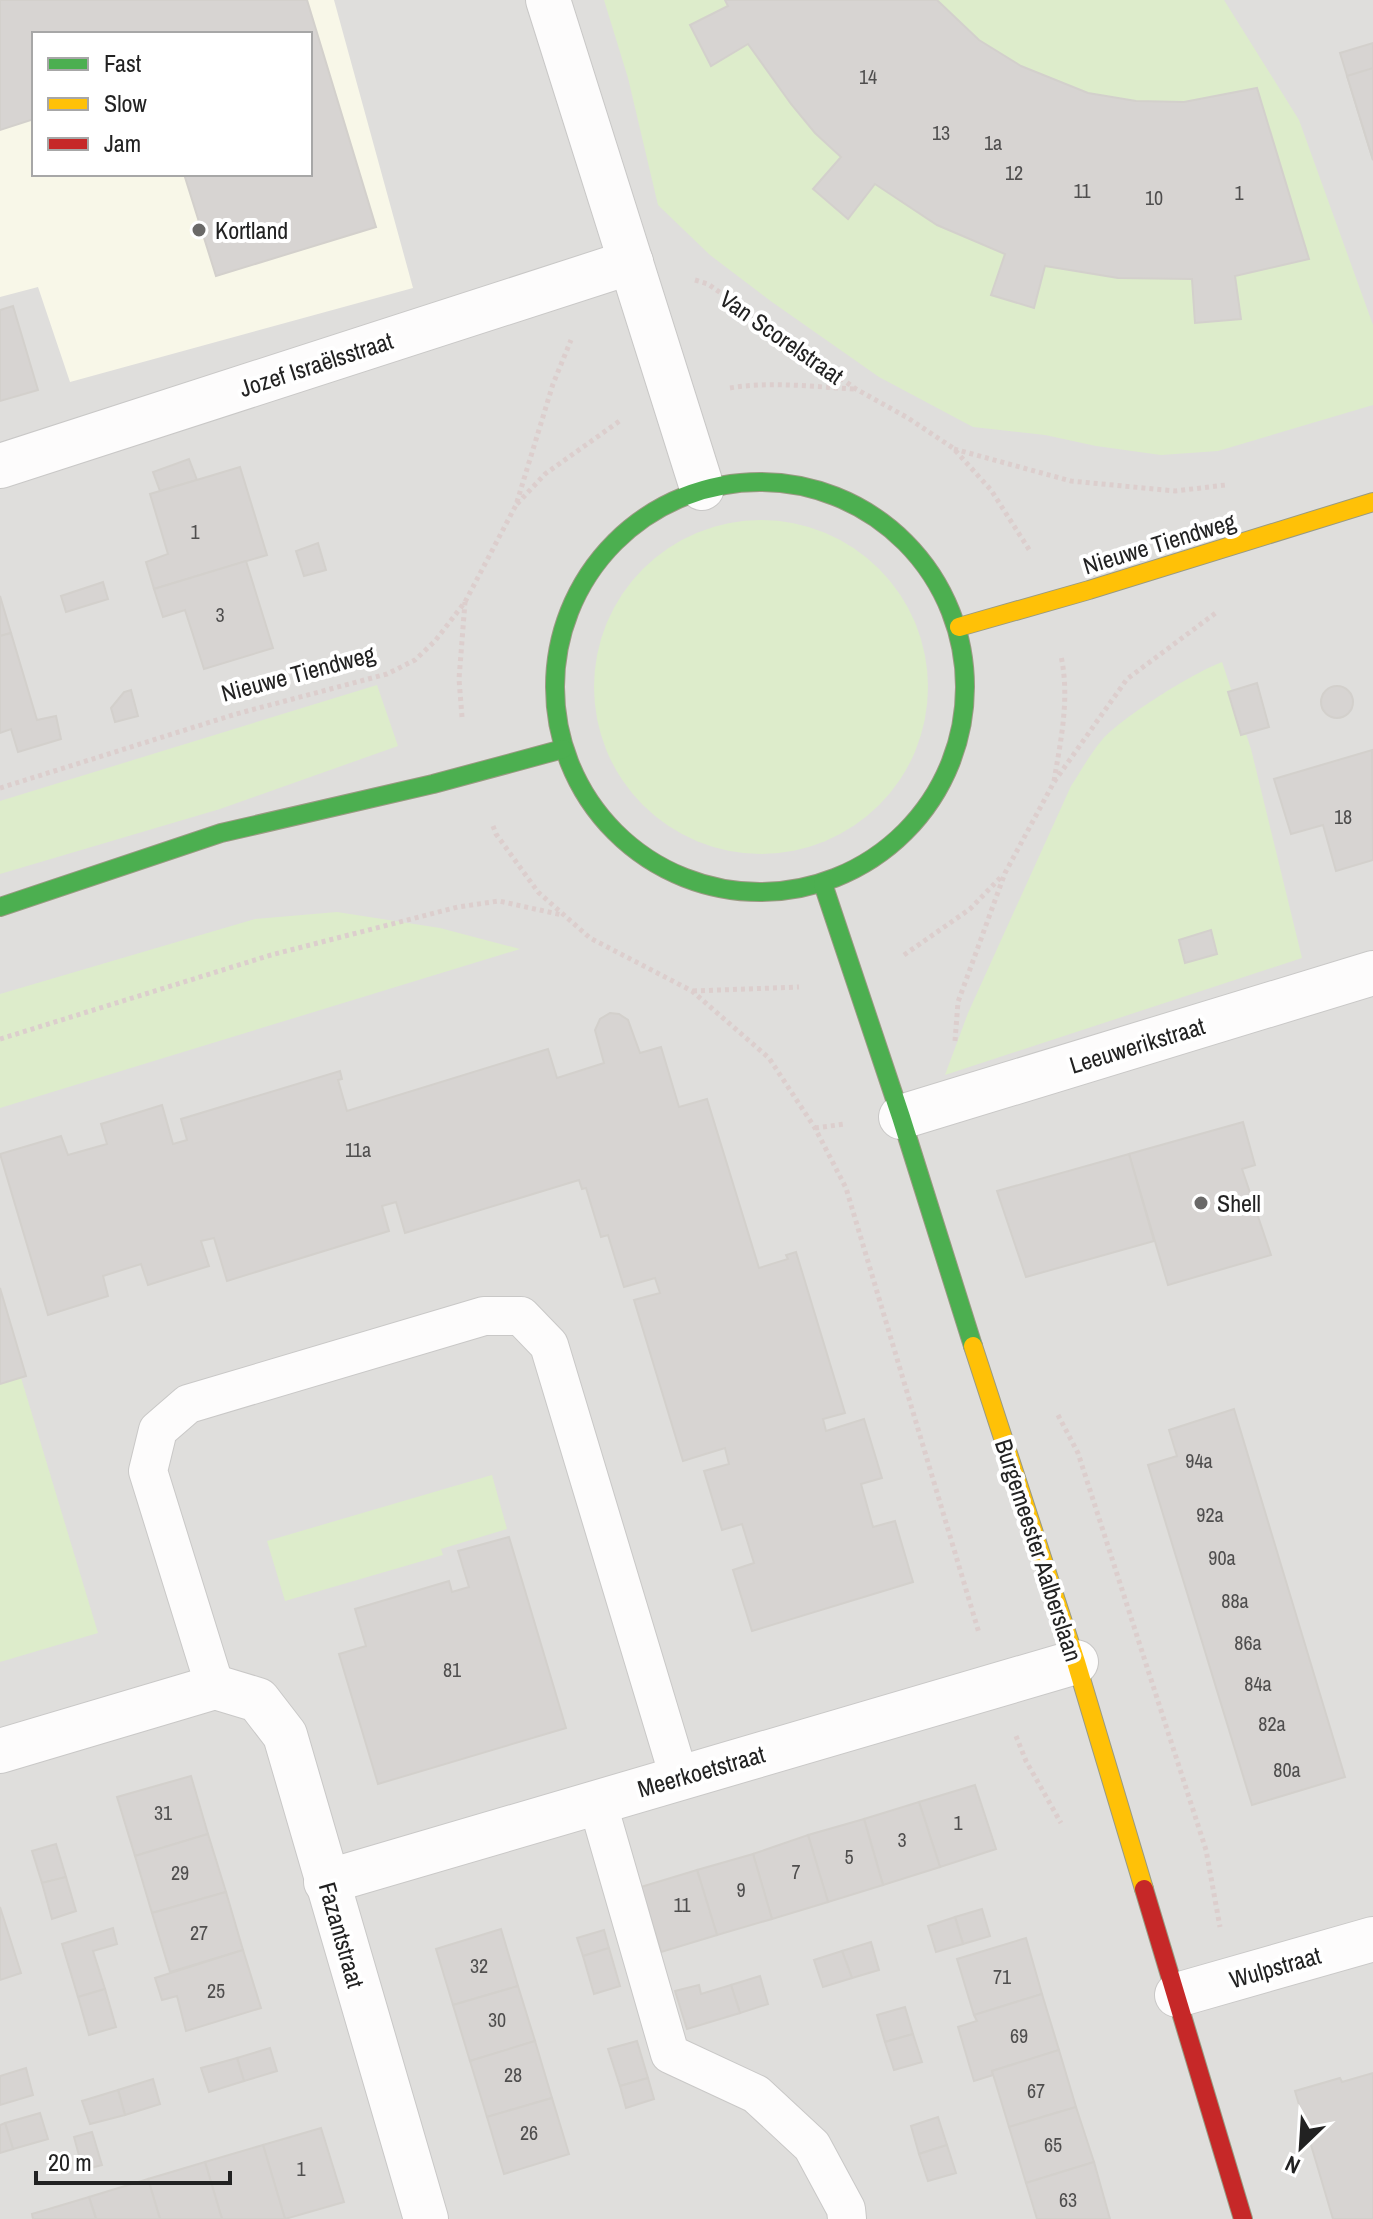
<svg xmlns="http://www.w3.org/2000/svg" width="1373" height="2219" font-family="'Archivo Narrow',sans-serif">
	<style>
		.residential { fill: #dfdedc; fill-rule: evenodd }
		.education { fill: #f8f7e8; fill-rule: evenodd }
		.grass { fill: #ddeccb }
		.building { fill: #d7d4d2; stroke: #d3d0cc; stroke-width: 2 }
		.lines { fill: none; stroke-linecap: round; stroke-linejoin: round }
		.lane-casing { stroke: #c9c8c7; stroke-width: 40 }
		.street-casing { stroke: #c9c8c7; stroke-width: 46 }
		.fast-casing { stroke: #999a82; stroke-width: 20 }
		.slow-casing { stroke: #999a82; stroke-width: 20 }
		.jam-casing { stroke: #999a82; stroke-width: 20 }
		.path { stroke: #dccecd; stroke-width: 5; stroke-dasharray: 4 4; stroke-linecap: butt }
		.lane { stroke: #fdfcfc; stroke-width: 38 }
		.street { stroke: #fdfcfc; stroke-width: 44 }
		.fast { stroke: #4caf50; stroke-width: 18 }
		.slow { stroke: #ffc107; stroke-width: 18 }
		.jam { stroke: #c62828; stroke-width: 18 }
		.poi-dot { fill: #6a6968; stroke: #fff; stroke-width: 3 }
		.labels { text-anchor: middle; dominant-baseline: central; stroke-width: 8; stroke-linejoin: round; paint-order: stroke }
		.number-label { font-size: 20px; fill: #4f4e4e }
		.poi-label { font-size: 24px; fill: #222; stroke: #fff; text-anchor: start }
		.street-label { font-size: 24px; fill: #222; stroke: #fff }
	</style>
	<rect width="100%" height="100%" fill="#f0eeeb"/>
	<path class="residential" d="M0,0h1373v2219h-1373zM34,34h276v140h-276z"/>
	<path class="education" d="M0,0h334l79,288 -343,94 -32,-95 -38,10zM34,34h276v140h-276z"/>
	<g class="grass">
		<path d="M604,0h620l75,120 74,205v80l-155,46 -57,4 -65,-9 -51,-11 -72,-8 -94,-50 -107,-75 -62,-47 -52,-50 -30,-127z"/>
		<circle cx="761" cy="687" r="167"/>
		<path d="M1222,662l29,87 51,209 -357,117 23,-62 103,-227c10,-15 19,-32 31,-46 20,-23 91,-67 120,-78z"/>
		<path d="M377,685l21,61 -178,63 -220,65v-73z"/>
		<path d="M337,912l103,16 80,21 -520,159v-114l255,-75z"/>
		<path d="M19,1371l79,262 -98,29v-285z"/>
		<path d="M492,1475l15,54 -66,20 2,6 -158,46 -18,-60z"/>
	</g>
	<g class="building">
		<path d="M0,0h307l69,227 -160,49 -32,-102h126v-140h-276v85l-34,11z"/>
		<path d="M725,0h212l42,40 42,26 67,27 48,8 48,1 73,-14 52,171 -74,17 6,43 -46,4 -3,-44 -74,-1 -73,-12 -11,42 -43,-13 14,-41 -68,-29 -62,-41 -27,35 -35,-30 28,-32 -26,-24 -24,-29 -43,-60 -37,22 -21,-41 38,-19z"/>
		<path d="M1373,43v117l-33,-107z"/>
		<path d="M1373,68v92l-26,-84z"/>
		<path d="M13,306l25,84 -38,11v-91z"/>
		<path d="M189,459l8,21 -37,11 -7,-19z"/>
		<path d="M240,467l27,88 -113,34 -8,-27 22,-8 -18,-60z"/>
		<path d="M318,543l8,27 -22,6 -8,-25z"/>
		<path d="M246,561l27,87 -69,21 -19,-59 -22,7 -9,-28z"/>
		<path d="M103,582l5,17 -42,13 -5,-16z"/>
		<path d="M0,596l11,37 -11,3z"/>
		<path d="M11,633l26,87 19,-4 5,23 -43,13 -7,-23 -11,4v-97z"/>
		<path d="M1257,683l12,44 -28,8 -13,-43z"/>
		<circle cx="1337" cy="702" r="16"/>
		<path d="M131,690l7,26 -23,6 -4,-14 13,-16z"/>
		<path d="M1372,750l1,110 -37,11 -13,-46 -32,9 -17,-55z"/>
		<path d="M1211,930l6,24 -32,9 -6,-23z"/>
		<path d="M610,1013l9,1 9,6 12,33 21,-6 18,60 28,-8 52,169 29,-9 -2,-4 10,-3 49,161 -22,6 3,12 38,-12 18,59 -21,6 12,43 22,-6 18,61 -161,49 -19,-61 21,-7 -12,-39 -20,6 -18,-59 25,-7 -4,-16 -42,13 -49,-161 26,-7 -5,-15 -31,9 -16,-52 -7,2 -15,-49 -4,1 -3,-9 -174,53 -9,-31 -14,4 7,25 -162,50 -13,-43 -13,3 8,25 -61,19 -7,-21 -38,12 5,20 -60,19 -48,-161 61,-18 7,19 39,-11 -6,-20 61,-19 11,39 14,-4 -6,-21 159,-48 2,8 -4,1 9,31 201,-62 9,29 47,-15 -9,-33 5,-11z"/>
		<path d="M1243,1122l12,43 -13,4 29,86 -103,30 -39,-131z"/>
		<path d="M1129,1154l25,87 -128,36 -29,-86z"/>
		<path d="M0,1288l26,88 -26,8z"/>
		<path d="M1234,1409l111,368 -93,28 -104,-340 29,-9 -8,-26z"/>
		<path d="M509,1537l57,191 -188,56 -39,-130 27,-8 -11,-37 94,-28 3,11 17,-5 -11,-36z"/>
		<path d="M191,1776l17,58 -73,22 -18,-59z"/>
		<path d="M975,1785l21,64 -56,18 -21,-65z"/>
		<path d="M919,1802l21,65 -57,18 -19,-66z"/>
		<path d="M864,1819l19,66 -55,17 -20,-67z"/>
		<path d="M208,1834l18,58 -74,21 -17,-57z"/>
		<path d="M808,1835l20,67 -56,17 -19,-65z"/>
		<path d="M56,1844l10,33 -24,6 -10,-32z"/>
		<path d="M753,1854l19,65 -55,16 -20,-65z"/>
		<path d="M697,1870l20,65 -56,17 -20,-65z"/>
		<path d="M66,1877l10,34 -24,8 -10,-36z"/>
		<path d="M226,1892l17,58 -73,22 -18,-59z"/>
		<path d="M0,1907l21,66 -21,7z"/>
		<path d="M982,1909l8,27 -27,8 -8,-27z"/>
		<path d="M955,1917l8,27 -27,8 -8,-26z"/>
		<path d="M113,1928l4,16 -24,7 12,38 -27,8 -16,-53z"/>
		<path d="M501,1929l17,57 -65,19 -17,-56z"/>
		<path d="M604,1930l5,18 -26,8 -6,-18z"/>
		<path d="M1026,1938l16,56 -68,21 -17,-56z"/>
		<path d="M871,1942l8,28 -27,8 -10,-27z"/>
		<path d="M609,1948l11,38 -26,8 -11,-38z"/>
		<path d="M243,1950l18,58 -75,23 -9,-35 -15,4 -7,-22z"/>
		<path d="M842,1951l10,27 -29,9 -9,-27z"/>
		<path d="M760,1976l8,28 -28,9 -9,-28z"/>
		<path d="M699,1985l2,9 30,-9 9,28 -53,16 -12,-38z"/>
		<path d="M518,1986l17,55 -65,20 -17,-56z"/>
		<path d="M105,1989l11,38 -27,8 -11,-38z"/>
		<path d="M1042,1994l17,56 -67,21 1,4 -19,6 -16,-54 19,-6 -3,-6z"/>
		<path d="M905,2007l8,27 -28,8 -8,-27z"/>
		<path d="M913,2034l9,28 -28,8 -9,-28z"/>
		<path d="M535,2041l17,57 -65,19 -17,-56z"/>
		<path d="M637,2041l11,37 -28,8 -12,-37z"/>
		<path d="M270,2048l7,23 -33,10 -7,-23z"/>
		<path d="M1059,2050l17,57 -67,20 -17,-56z"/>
		<path d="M237,2058l7,23 -35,11 -8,-24z"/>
		<path d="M26,2068l7,27 -33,10v-29z"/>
		<path d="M1373,2073v146h-40l-38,-128 45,-13 2,4z"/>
		<path d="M648,2078l6,21 -28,9 -6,-22z"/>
		<path d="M153,2079l7,25 -35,11 -7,-25z"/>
		<path d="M118,2090l7,25 -35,9 -8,-23z"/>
		<path d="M552,2098l17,56 -65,20 -17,-57z"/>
		<path d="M1076,2107l18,55 -68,21 -17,-56z"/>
		<path d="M40,2113l8,26 -35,10 -8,-26z"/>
		<path d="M938,2117l9,28 -28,9 -8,-28z"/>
		<path d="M5,2123l8,26 -13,4v-28z"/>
		<path d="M321,2128l23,74 -59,17 -22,-74z"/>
		<path d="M92,2132l10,33 -19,5 -9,-33z"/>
		<path d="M263,2145l22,74h-63l-17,-57z"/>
		<path d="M947,2145l9,28 -28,8 -9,-27z"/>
		<path d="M205,2162l17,57h-62l-12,-40z"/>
		<path d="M1094,2162l16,57h-73l-11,-36z"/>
		<path d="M148,2179l12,40h-64l-7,-22z"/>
		<path d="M89,2197l7,22h-63l-1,-5z"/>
	</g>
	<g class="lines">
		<defs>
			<g id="lane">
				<path d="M215,1687l-67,-216 10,-41 30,-26 296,-88h37l28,29 130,432"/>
				<path d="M597,1801l73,253 86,40 56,52 34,63 1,10"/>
			</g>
			<g id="street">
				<path d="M548,0l154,488"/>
				<path d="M0,466l631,-204"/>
				<path d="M901,1117l472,-144"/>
				<path d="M0,1751l215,-64 43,13 27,35 141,484"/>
				<path d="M326,1882l750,-220"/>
				<path d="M1177,1995l196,-56"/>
			</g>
			<g id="fast">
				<circle cx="760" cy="687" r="205"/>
				<path d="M823,884l78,233 72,229"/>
				<path d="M0,907l221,-74 212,-49 130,-35"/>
			</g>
			<g id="slow">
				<path d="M959,627l130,-37 284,-88"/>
				<path d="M973,1346l103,316 68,227"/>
			</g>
			<path id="jam" d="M1144,1889l99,330"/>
		</defs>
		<use href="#lane" class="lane-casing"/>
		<use href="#street" class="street-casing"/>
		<use href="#fast" class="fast-casing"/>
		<use href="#slow" class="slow-casing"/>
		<use href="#jam" class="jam-casing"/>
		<g class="path">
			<path d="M695,280l13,4 148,105 52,29 45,30 38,42 39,61"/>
			<path d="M730,388c41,-7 84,-1 125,1"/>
			<path d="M954,449l117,32 104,10 51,-6"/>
			<path d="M517,504l28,-30 76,-54"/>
			<path d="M462,717l-3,-38 6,-77"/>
			<path d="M1054,781c7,-42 16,-83 7,-125"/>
			<path d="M0,788l236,-74 151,-40 28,-14 20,-19 30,-39 51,-97 37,-121 18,-44"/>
			<path d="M493,826l3,8 42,58 52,46 102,53 77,67 46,70 31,60 133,445"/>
			<path d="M904,955l66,-46 32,-33"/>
			<path d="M693,991l106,-4"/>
			<path d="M0,1039l271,-84 187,-48 41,-6 63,14"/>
			<path d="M955,1041l3,-39 47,-129 49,-91 73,-103 90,-67"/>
			<path d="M815,1128l30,-4"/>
			<path d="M1058,1415l20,38 128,397 14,77"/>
			<path d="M1016,1736l10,25 35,62"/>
		</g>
		<use href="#lane" class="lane"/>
		<use href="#street" class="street"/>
		<use href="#fast" class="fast"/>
		<use href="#slow" class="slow"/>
		<use href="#jam" class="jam"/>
	</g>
	<g class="poi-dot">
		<circle cx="199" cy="230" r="8"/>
		<circle cx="1201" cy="1203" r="8"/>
	</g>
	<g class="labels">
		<g class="number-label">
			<text x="868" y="76">14</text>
			<text x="941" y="132">13</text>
			<text x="993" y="142">1a</text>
			<text x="1014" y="172">12</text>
			<text x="1082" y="190">11</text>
			<text x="1239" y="192">1</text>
			<text x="1154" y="197">10</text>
			<text x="195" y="531">1</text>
			<text x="220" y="614">3</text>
			<text x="1343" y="816">18</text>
			<text x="358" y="1149">11a</text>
			<text x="1199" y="1460">94a</text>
			<text x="1210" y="1514">92a</text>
			<text x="1222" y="1557">90a</text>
			<text x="1235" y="1600">88a</text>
			<text x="1248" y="1642">86a</text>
			<text x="452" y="1669">81</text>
			<text x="1258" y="1683">84a</text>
			<text x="1272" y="1723">82a</text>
			<text x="1287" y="1769">80a</text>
			<text x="163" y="1812">31</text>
			<text x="958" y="1822">1</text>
			<text x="902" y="1839">3</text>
			<text x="849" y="1856">5</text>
			<text x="796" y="1871">7</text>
			<text x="180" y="1872">29</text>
			<text x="741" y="1889">9</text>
			<text x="682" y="1904">11</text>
			<text x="199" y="1932">27</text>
			<text x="479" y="1965">32</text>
			<text x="1002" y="1976">71</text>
			<text x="216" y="1990">25</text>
			<text x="497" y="2019">30</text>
			<text x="1019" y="2035">69</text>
			<text x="513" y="2074">28</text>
			<text x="1036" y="2090">67</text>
			<text x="529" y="2132">26</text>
			<text x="1053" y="2144">65</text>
			<text x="301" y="2168">1</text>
			<text x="1068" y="2199">63</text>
		</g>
		<g class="poi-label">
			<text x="215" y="230">Kortland</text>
			<text x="1217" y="1203">Shell</text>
		</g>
		<g class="street-label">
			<text transform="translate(782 337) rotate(35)">Van Scorelstraat</text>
			<text transform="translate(316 364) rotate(-18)">Jozef Israëlsstraat</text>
			<text transform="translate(1159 543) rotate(-17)">Nieuwe Tiendweg</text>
			<text transform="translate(298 673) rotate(-15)">Nieuwe Tiendweg</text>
			<text transform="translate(1137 1045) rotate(-17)">Leeuwerikstraat</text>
			<text transform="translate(1039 1550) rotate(72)">Burgemeester Aalberslaan</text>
			<text transform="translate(701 1771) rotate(-16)">Meerkoetstraat</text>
			<text transform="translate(342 1935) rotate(74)">Fazantstraat</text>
			<text transform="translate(1275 1967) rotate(-16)">Wulpstraat</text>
		</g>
	</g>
	<rect x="32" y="32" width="280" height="144" fill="#ffffff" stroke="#a7a7a7" stroke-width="2"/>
	<rect x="48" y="58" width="40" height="12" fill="#4caf50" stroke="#a7a7a7" stroke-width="2"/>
	<text x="104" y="72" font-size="24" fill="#222222">Fast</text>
	<rect x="48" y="98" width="40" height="12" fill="#ffc107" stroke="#a7a7a7" stroke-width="2"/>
	<text x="104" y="112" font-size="24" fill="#222222">Slow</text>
	<rect x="48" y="138" width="40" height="12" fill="#c62828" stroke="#a7a7a7" stroke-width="2"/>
	<text x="104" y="152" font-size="24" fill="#222222">Jam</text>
	<g transform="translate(1301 2147) rotate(205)" stroke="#ffffff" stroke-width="6" paint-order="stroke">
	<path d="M0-6L14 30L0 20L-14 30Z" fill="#222222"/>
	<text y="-12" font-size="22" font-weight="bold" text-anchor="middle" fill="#222222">N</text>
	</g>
	<path d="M36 2171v12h194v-12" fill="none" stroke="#222222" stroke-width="4"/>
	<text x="48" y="2171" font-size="24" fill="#222222" stroke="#ffffff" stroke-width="6" paint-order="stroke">20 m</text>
</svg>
